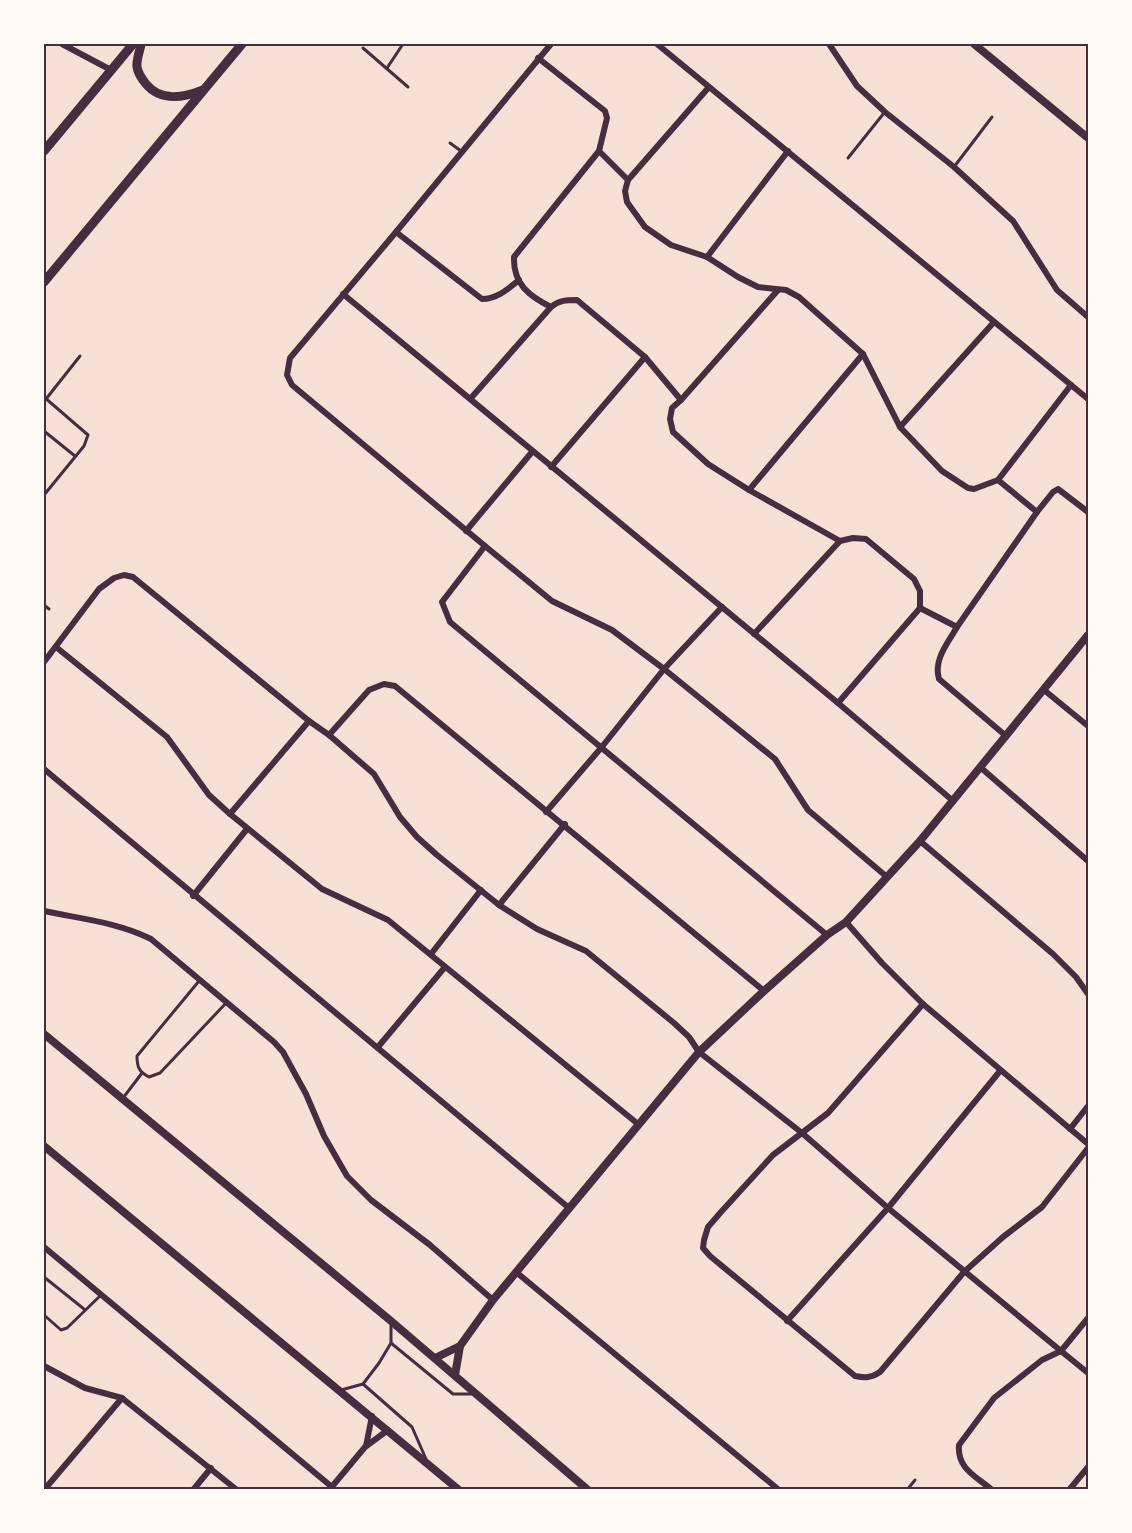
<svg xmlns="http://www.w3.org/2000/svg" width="1132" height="1533" font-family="'Fira Sans',sans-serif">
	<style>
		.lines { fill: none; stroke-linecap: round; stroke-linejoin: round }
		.service { stroke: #4a2c40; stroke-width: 3 }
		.minor { stroke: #4a2c40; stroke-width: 6 }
		.tertiary { stroke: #4a2c40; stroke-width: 8 }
		.secondary { stroke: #4a2c40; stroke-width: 8 }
		.primary { stroke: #4a2c40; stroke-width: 9 }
		.neatline { fill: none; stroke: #4a2c40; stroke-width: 2 }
	</style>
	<rect width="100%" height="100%" fill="#f7e1d7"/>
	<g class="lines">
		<g class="service">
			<path d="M363,48l45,39"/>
			<path d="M387,68l16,-24"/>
			<path d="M450,143l11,8"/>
			<path d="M848,158l36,-45"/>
			<path d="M954,167l38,-50"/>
			<path d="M44,397l44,38 -4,11 -40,49"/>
			<path d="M46,399l34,-43"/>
			<path d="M44,431l31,25"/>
			<path d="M44,605l5,4"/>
			<path d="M199,981l-62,75c0,11 2,16 12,21l11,-4 67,-71"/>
			<path d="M123,1098l19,-25"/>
			<path d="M44,1277l40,32"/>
			<path d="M44,1315l17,15 6,-2 34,-33"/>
			<path d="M391,1343l62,51h20"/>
			<path d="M363,1384l49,43 14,32"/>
			<path d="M341,1390l22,-6 16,-21 12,-20v-20"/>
			<path d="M907,1490l8,-10"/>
		</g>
		<g class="minor">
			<path d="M62,44l49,26"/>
			<path d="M551,44l-155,188 -106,126 -3,17 5,10 193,161 -43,56 8,20 377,313"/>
			<path d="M657,44l431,355"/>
			<path d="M829,44l28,42 28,26 69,55 59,54 44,69 31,27"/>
			<path d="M538,58l67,53 2,7 -8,33 29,29 -3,11 2,11 18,25 26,18 36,12 31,20 20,10 28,3 13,7 64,57 37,73 42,44 26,17 6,1 24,-9 39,32 16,-20 5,-3 30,23"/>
			<path d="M628,180l81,-93"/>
			<path d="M396,232l86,67c15,0 26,-10 37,-19"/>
			<path d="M707,257l81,-106"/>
			<path d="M343,294l495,409 114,97"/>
			<path d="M551,307c-22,-11 -38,-23 -37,-50l85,-106"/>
			<path d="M471,398l80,-91c8,-7 16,-7 26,-7l68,57 36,43 -9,8 -2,11 3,13 35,32 41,26"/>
			<path d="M681,400l97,-110"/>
			<path d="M900,427l94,-105"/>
			<path d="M551,467l94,-110"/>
			<path d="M998,480l73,-95"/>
			<path d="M466,531l66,-79"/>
			<path d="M840,541l-91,-51 114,-136"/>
			<path d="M485,546l67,55 60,29 52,39 111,90 33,51 79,67"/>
			<path d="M920,608l37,19 80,-115"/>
			<path d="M957,627c-9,16 -24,33 -18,52l67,57"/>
			<path d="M754,634l86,-93 13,-3 13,1 48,40 6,12v17l-82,95"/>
			<path d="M56,647l111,90 42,58 21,19 79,-93"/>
			<path d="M44,662l55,-73 15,-11 10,-3 9,2 176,144 20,14 45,39 26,43 17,20 20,18 62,50 38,24 49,22 88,72 15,14 10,15 103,81 86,75 173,143 -19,9 -48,38 -35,47c-2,24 17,31 33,45"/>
			<path d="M1044,690l44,36"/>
			<path d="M329,735l40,-45 15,-6 11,2 369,305"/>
			<path d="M980,767l108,94"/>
			<path d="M44,769l525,439"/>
			<path d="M546,812l55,-64 63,-79 58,-62"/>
			<path d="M230,814l92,75 66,31 250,204"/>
			<path d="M920,841l133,113 23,23 12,17"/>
			<path d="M193,896l54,-67"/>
			<path d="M499,905l66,-81"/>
			<path d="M44,911c37,8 73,11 107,28l123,103 9,10 23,42 18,42 23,40 24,24 59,45 63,55"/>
			<path d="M846,922l36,41 41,41 165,140"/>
			<path d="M431,954l50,-64"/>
			<path d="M923,1004l-95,109 -55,42 -52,57 -13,15 -4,13 -1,8 7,8 145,120c10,2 16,2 25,-4l84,-100 39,-35 39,-30 46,-59"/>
			<path d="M378,1047l67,-80"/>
			<path d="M1070,1129l18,-23"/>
			<path d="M44,1247l288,240"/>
			<path d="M516,1272l263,218"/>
			<path d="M1088,1318l-27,33 27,22"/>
			<path d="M787,1321l101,-113 112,-137"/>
			<path d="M44,1366l41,22 37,10 115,92"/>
			<path d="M366,1446l6,-30"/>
			<path d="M330,1489l35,-42 23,-17"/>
			<path d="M44,1490l78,-92"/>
			<path d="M193,1490l18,-22"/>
			<path d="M1069,1490l19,-23"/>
		</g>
		<g class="tertiary">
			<path d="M435,1358l25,-12"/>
			<path d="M455,1375l5,-29 33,-46 206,-248 65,-61 63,-56 19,-13 74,-81 168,-206"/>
		</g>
		<g class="secondary">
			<path d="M974,44l114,94"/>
			<path d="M44,1034l347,287 197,169"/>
			<path d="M44,1146l415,344"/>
		</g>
		<g class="primary">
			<path d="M141,44c-1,7 -5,16 -4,23 1,7 5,12 9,17 15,18 37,14 57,6"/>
			<path d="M44,151l89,-107"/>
			<path d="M44,282l198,-238"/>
		</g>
	</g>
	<rect width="1132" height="1533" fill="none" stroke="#fffaf5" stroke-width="90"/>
	<rect x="45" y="45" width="1042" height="1443" class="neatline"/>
</svg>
